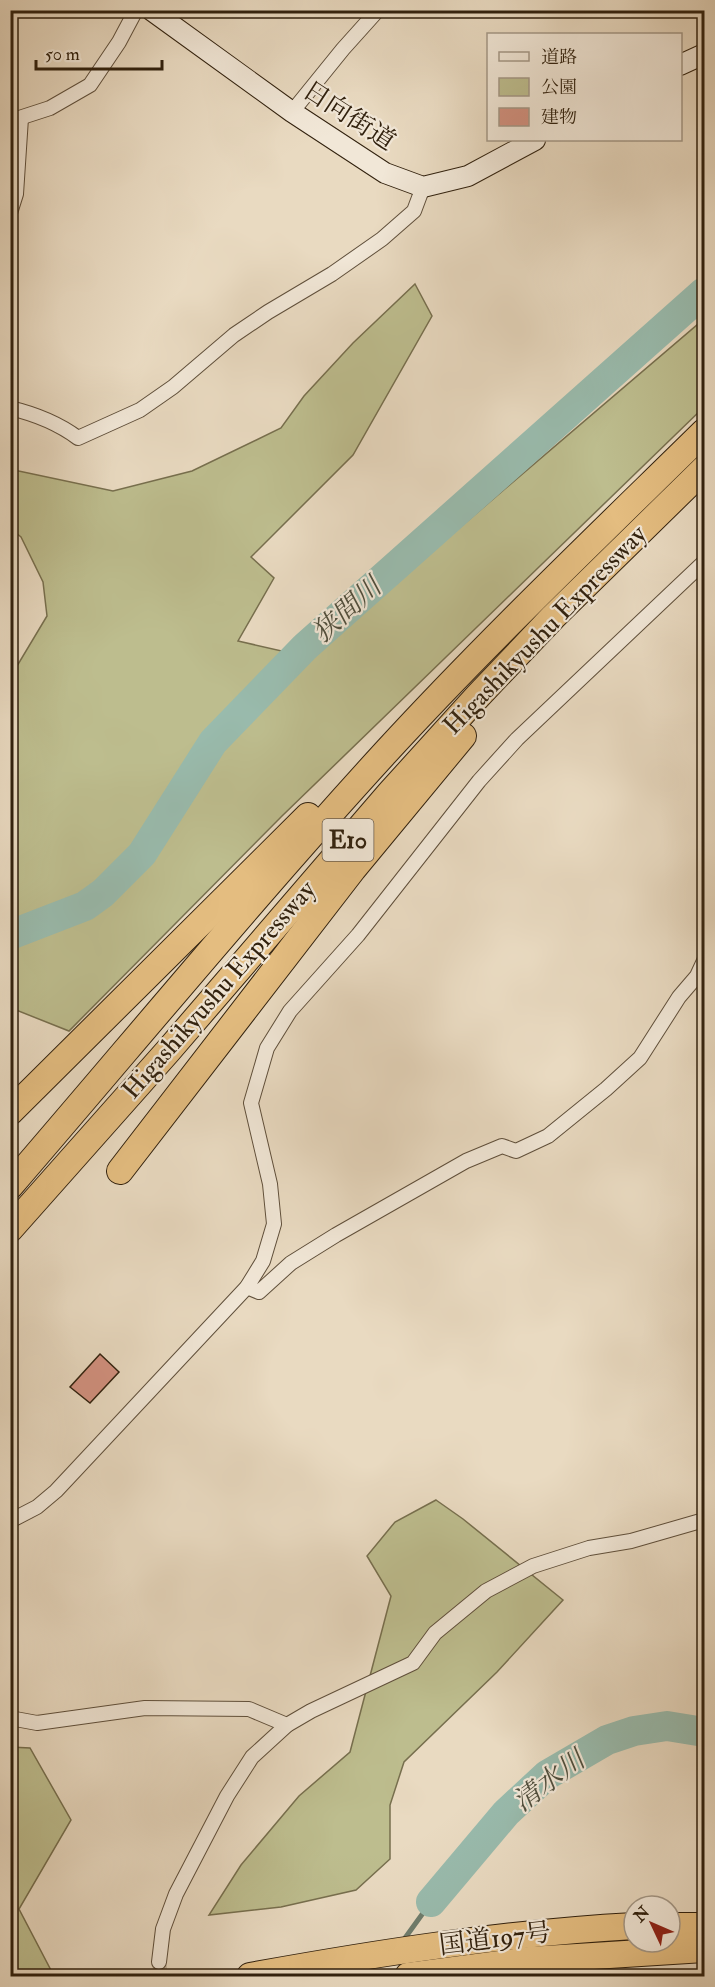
<svg xmlns="http://www.w3.org/2000/svg" width="715" height="1987" font-family="'IM FELL Double Pica','Noto Serif JP',serif">
	<style>
		.green { fill: #bdbd8e; stroke: #776f4e; stroke-width: 1.5 }
		.lines { fill: none; stroke-linecap: round; stroke-linejoin: round }
		.stream { stroke: #6f7d6d; stroke-width: 5 }
		.river { stroke: #99bbad; stroke-width: 30 }
		.building { fill: #d39180; stroke: #31210e; stroke-width: 1.5 }
		.street-tunnel { stroke: #c4b59d; stroke-width: 14; stroke-dasharray: 14 7; stroke-linecap: butt }
		.street-casing { stroke: #5f4f3b; stroke-width: 16 }
		.secondary-casing { stroke: #31210e; stroke-width: 22 }
		.highway-casing { stroke: #31210e; stroke-width: 28 }
		.street { stroke: #f1e7d7; stroke-width: 14 }
		.secondary { stroke: #f1e7d7; stroke-width: 20 }
		.highway { stroke: #e4bd80; stroke-width: 26 }
		.labels { text-anchor: middle; dominant-baseline: central; stroke-width: 4.5; stroke-linejoin: round; paint-order: stroke }
		.shield { fill: #f1e7d7; stroke: #6b5c4a; stroke-width: 1.5 }
		.shield-label { font-size: 24px; font-weight: bold; fill: #31210e }
		.street-label { font-size: 26px; fill: #31210e; stroke: #f1e7d7 }
		.water-label { font-size: 27px; font-style: italic; fill: #504f3e; stroke: #f1e7d7 }
	</style>
	<rect width="100%" height="100%" fill="#e9dac1"/>
	<filter id="stains"><feTurbulence type="fractalNoise" baseFrequency=".00333" numOctaves="4"/><feColorMatrix values="0 0 0 0 .2 0 0 0 0 .09 0 0 0 0 .02 0 0 0 .5 -.17"/></filter>
	<radialGradient id="worn" r=".72"><stop offset=".6" stop-color="#630" stop-opacity="0"/><stop offset="1" stop-color="#630" stop-opacity=".3"/></radialGradient>
	<g class="green">
		<path d="M415,284l17,32 -79,139 -102,102 23,21 -36,63 70,16 396,-338v88l-422,409 -213,215 -58,-23v-332l36,-60 -4,-34 -22,-45 -10,-8v-58l3,-1 99,21 79,-20 89,-43 23,-32 49,-53z"/>
		<path d="M436,1500l27,19 100,81 -66,72 -93,90 -14,43v54l-34,31 -75,17 -72,8 32,-50 58,-69 51,-44 41,-156 -24,-40 28,-34z"/>
		<path d="M10,1747l20,1 41,72 -52,89 35,67h-43z"/>
	</g>
	<g class="lines">
		<path class="stream" d="M404,1943l1,-5 26,-36"/>
		<g class="river">
			<path d="M10,935l75,-29 18,-13 39,-39 71,-112 92,-95 399,-355"/>
			<path d="M431,1902l75,-89 41,-38 60,-35 27,-9 33,-5 37,6"/>
		</g>
	</g>
	<path class="building" d="M100,1354l19,18 -29,31 -20,-16z"/>
	<g class="lines">
		<path class="street-tunnel" d="M159,1962l2,14"/>
		<defs>
			<g id="street">
				<path d="M292,112l51,-63 35,-39"/>
				<path d="M10,121l40,-13 40,-23 29,-43 17,-32"/>
				<path d="M10,213l6,-19 5,-76"/>
				<path d="M10,408c25,6 48,15 68,30l62,-28 33,-23 61,-52 34,-23 64,-38 50,-35 32,-28 9,-24"/>
				<path d="M247,1287l12,5 32,-29 45,-28 130,-74 36,-15 14,5 32,-15 58,-47 34,-31 39,-61 18,-21 7,-15"/>
				<path d="M10,1521l27,-14 19,-16 191,-204 16,-26 11,-37 -4,-40 -19,-81 16,-55 23,-37 68,-76 121,-154 38,-42 187,-177"/>
				<path d="M10,1718l27,5 108,-15 104,1 38,16"/>
				<path d="M159,1962l4,-33 13,-35 51,-98 25,-39 35,-32 24,-14 102,-48 22,-30 51,-42 47,-25 56,-18 42,-7 73,-21"/>
			</g>
			<g id="secondary">
				<path d="M151,10l141,102 93,61 38,14 45,-11 67,-36"/>
				<path d="M680,65l24,-11"/>
			</g>
			<g id="highway">
				<path d="M10,1112l298,-296"/>
				<path d="M120,1171l233,-302 110,-133"/>
				<path d="M10,1186c125,-145 246,-292 375,-433 102,-111 211,-215 319,-321"/>
				<path d="M10,1229l158,-178 222,-258 87,-96 76,-80 151,-148"/>
				<path d="M670,1926h34"/>
				<path d="M250,1976c127,-23 255,-43 384,-50"/>
				<path d="M408,1976l122,-16 174,-11"/>
			</g>
		</defs>
		<use href="#street" class="street-casing"/>
		<use href="#secondary" class="secondary-casing"/>
		<use href="#highway" class="highway-casing"/>
		<use href="#street" class="street"/>
		<use href="#secondary" class="secondary"/>
		<use href="#highway" class="highway"/>
	</g>
	<g class="labels">
		<rect class="shield" x="322.5" y="819" width="51" height="42" rx="4.5"/>
		<g class="shield-label">
			<text x="348" y="840">E10</text>
		</g>
		<g class="street-label">
			<text transform="translate(349 116) rotate(33)">日向街道</text>
			<text transform="translate(545 630) rotate(-46)">Higashikyushu Expressway</text>
			<text transform="translate(219 990) rotate(-49)">Higashikyushu Expressway</text>
			<text transform="translate(495 1939) rotate(-7)">国道197号</text>
		</g>
		<g class="water-label">
			<text transform="translate(347 610) rotate(-42)">狭間川</text>
			<text transform="translate(549 1781) rotate(-37)">清水川</text>
		</g>
	</g>
	<rect width="715" height="1987" fill="none" stroke="#e9dac1" stroke-width="36"/>
	<rect x="12" y="12" width="691" height="1963" fill="none" stroke="#31210e" stroke-width="3"/>
	<rect x="18" y="18" width="679" height="1951" fill="none" stroke="#31210e" stroke-width="1.5"/>
	<rect x="487" y="33" width="195" height="108" fill="#f1e7d7" stroke="#a49887" stroke-width="1.5"/>
	<rect x="499" y="52" width="30" height="9" fill="#f1e7d7" stroke="#a49887" stroke-width="1.5"/>
	<text x="541" y="63" font-size="18" fill="#31210e">道路</text>
	<rect x="499" y="78" width="30" height="18" fill="#bdbd8e" stroke="#a49887" stroke-width="1.5"/>
	<text x="541" y="93" font-size="18" fill="#31210e">公園</text>
	<rect x="499" y="108" width="30" height="18" fill="#d39180" stroke="#a49887" stroke-width="1.5"/>
	<text x="541" y="123" font-size="18" fill="#31210e">建物</text>
	<g transform="translate(652 1924) rotate(314)"><circle r="28" fill="#f1e7d7" stroke="#a49887" stroke-width="1.5"/>
	<path d="M0-4.5L10 22L0 15L-10 22Z" fill="#8f2418"/>
	<text y="-9" font-size="16" font-weight="bold" text-anchor="middle" fill="#31210e">N</text>
	</g>
	<path d="M36 60v9h126v-9" fill="none" stroke="#31210e" stroke-width="3"/>
	<text x="45" y="60" font-size="18" fill="#31210e" stroke="#f1e7d7" stroke-width="4.5" paint-order="stroke">50 m</text>
	<rect width="100%" height="100%" filter="url(#stains)"/>
	<rect width="100%" height="100%" fill="url(#worn)"/>
</svg>
